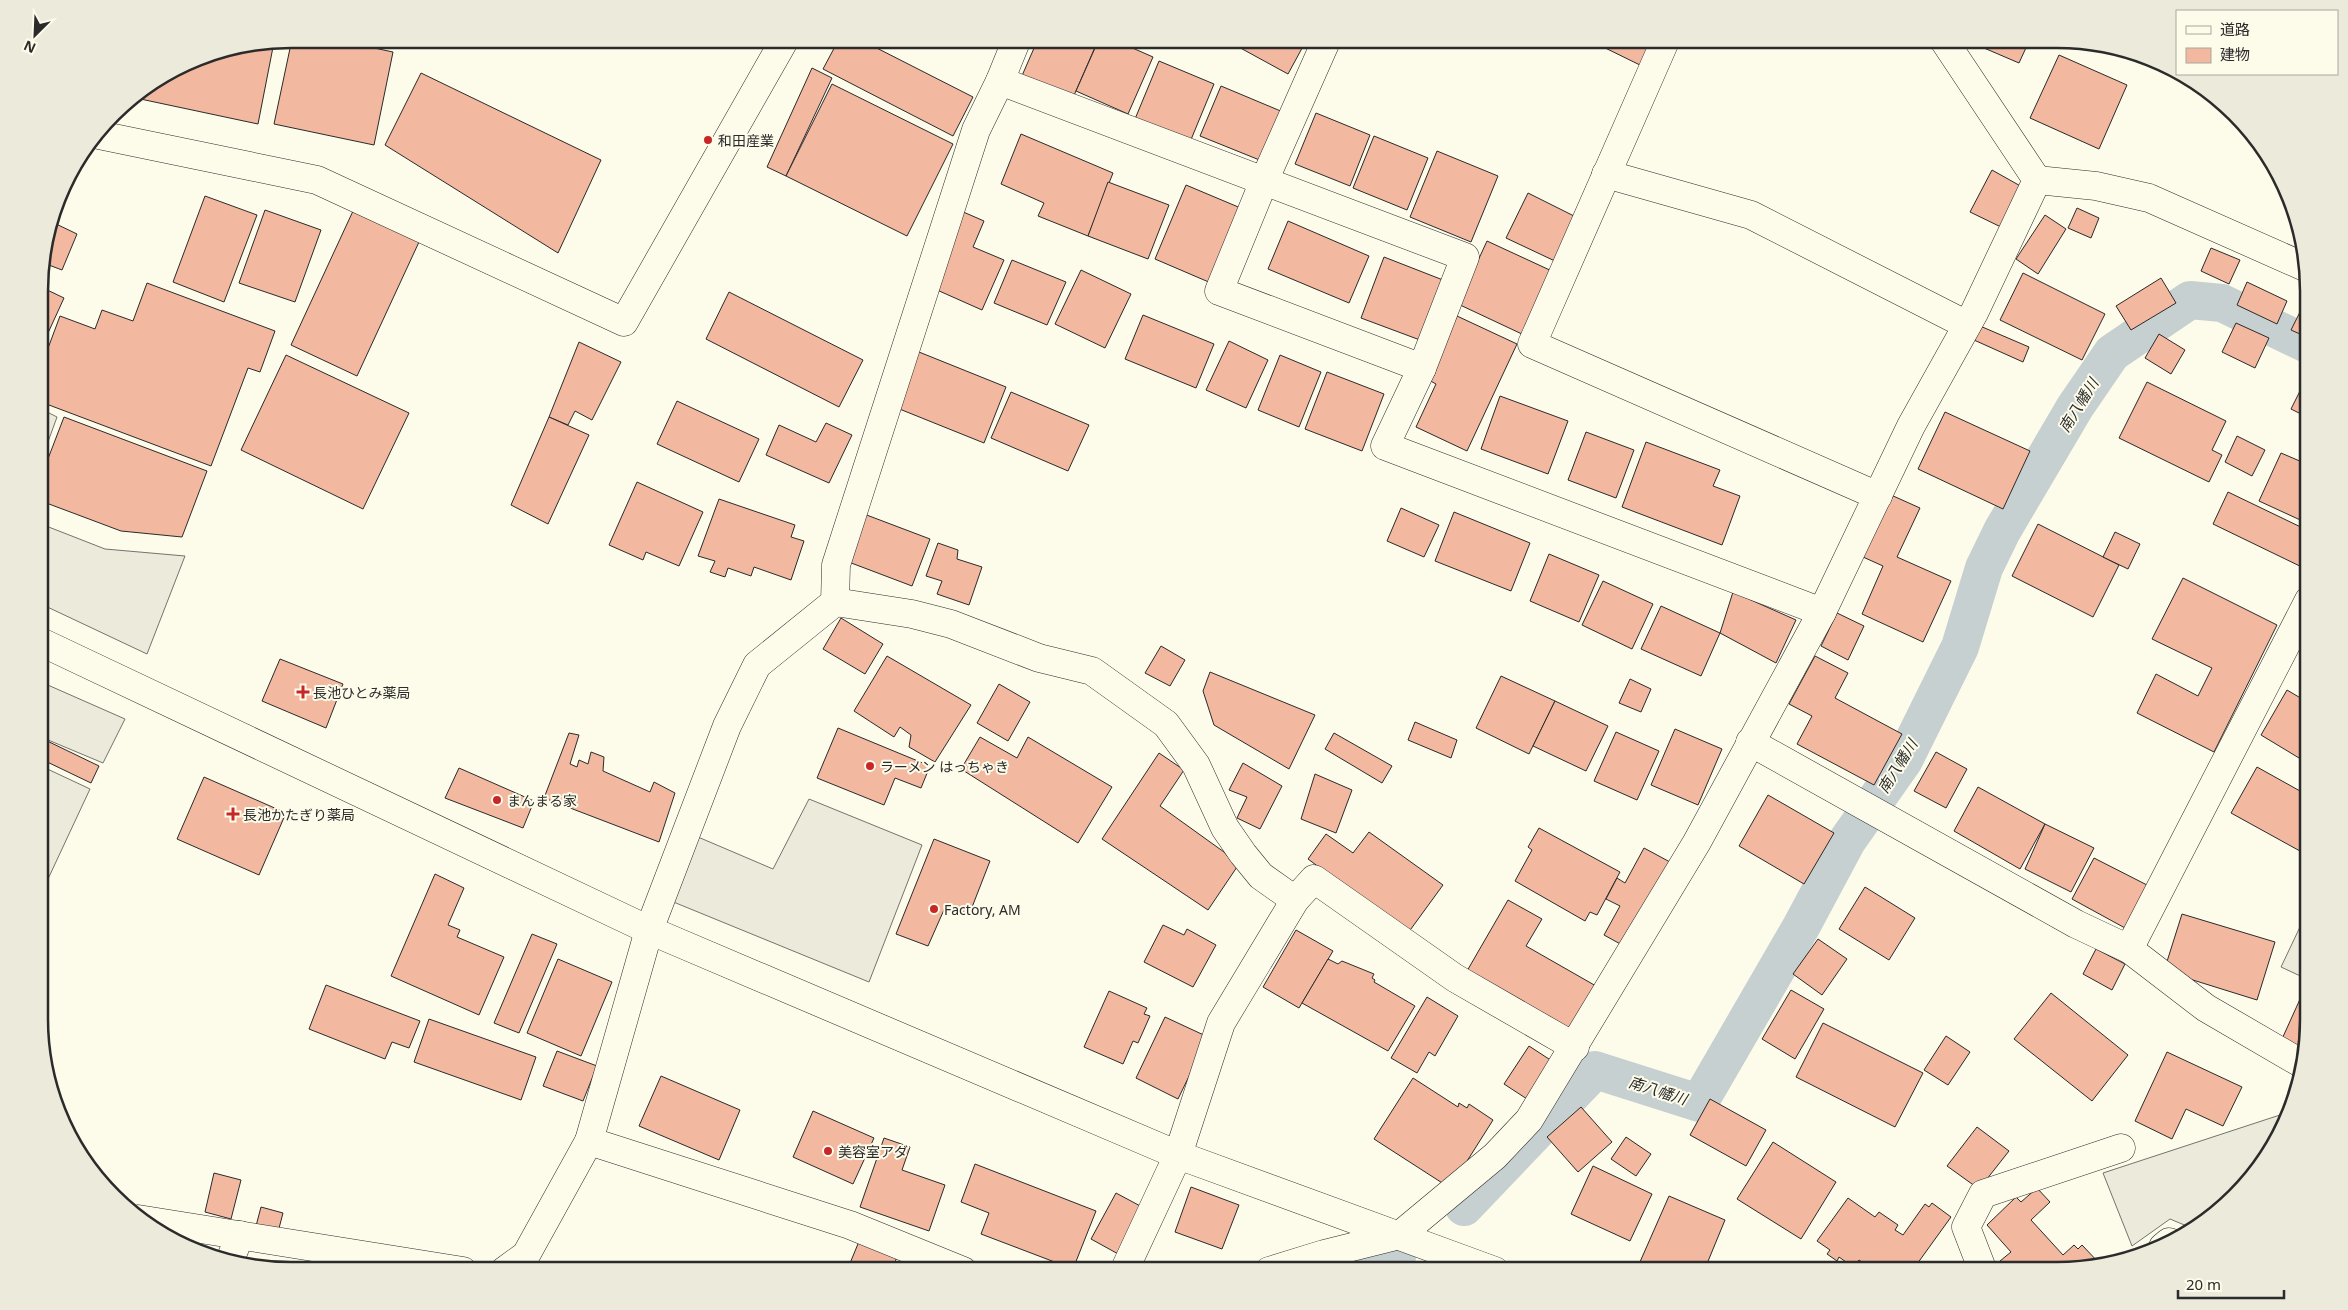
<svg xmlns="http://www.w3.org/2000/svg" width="2348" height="1310" font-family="'Noto Sans','Noto Sans JP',sans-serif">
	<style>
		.parking { fill: #eceadb; stroke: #74746e }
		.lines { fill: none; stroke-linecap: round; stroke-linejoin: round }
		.canal { stroke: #c7d0d0; stroke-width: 38 }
		.building { fill: #f2b8a0; stroke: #2b2b2b }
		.minor-casing { stroke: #2b2b2b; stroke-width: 29 }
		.minor { stroke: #fdfbea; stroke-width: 28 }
		.poi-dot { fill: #c62828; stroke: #fdfbea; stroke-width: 2 }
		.labels { text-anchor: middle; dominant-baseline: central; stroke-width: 4; stroke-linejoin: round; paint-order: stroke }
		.poi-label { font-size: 14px; fill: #2b2b2b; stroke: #fdfbea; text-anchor: start }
		.water-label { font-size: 15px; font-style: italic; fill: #2b2b2b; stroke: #fdfbea }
		.rim { fill: none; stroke: #2b2b2b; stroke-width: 2.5 }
	</style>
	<rect width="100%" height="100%" fill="#fdfbea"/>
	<g class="parking">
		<path d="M41,409l16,8 -16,44z"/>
		<path d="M41,524l64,25 80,7 -38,98 -106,-50z"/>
		<path d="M41,682l84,37 -22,44 -62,-26z"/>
		<path d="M41,766l49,23 -49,105z"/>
		<path d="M809,799l113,46 -53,137 -198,-81 27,-64 75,32z"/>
		<path d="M2309,908v72l-28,-13z"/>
		<path d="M2289,1112l-13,33 -40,52 -42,32 -24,-10 -38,27 -29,-73z"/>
	</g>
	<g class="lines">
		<g class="canal">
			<path d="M1464,1207l131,-137 104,33 102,-176 46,-86 57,-81 56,-113 24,-79 18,-37 73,-124 37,-54 78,-53 32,3 87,42"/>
			<path d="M1320,1271l77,-14"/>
		</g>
	</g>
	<g class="building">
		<path d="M292,39h40l61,13 -19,93 -100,-21z"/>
		<path d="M839,39h20l114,58 -20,39 -130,-67z"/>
		<path d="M1038,39h44l14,6 -24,55 -51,-22z"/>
		<path d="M1099,39h13l41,18 -25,57 -52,-23z"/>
		<path d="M1224,39h83l-19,35z"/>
		<path d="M1595,39h63l-14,28 -51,-25z"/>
		<path d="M1974,39h56l-11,24 -42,-18z"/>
		<path d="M274,42l-16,82 -127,-27 63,-39z"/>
		<path d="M2059,55l68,30 -28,64 -69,-31z"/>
		<path d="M1159,61l55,23 -24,58 -55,-23z"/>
		<path d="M812,68l20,10 -46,98 -19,-9z"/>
		<path d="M421,73l180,87 -43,93 -173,-108z"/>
		<path d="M832,84l121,60 -46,92 -121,-60z"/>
		<path d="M1221,86l62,26 -21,49 -62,-25z"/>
		<path d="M1316,113l54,22 -20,51 -55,-22z"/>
		<path d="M1021,134l92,39 -25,63 -50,-20 6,-13 -43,-19z"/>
		<path d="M1374,136l54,22 -21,52 -54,-22z"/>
		<path d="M1437,151l61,25 -27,66 -61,-25z"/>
		<path d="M1992,170l32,18 -21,40 -33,-16z"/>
		<path d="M1108,182l61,23 -21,54 -60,-23z"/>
		<path d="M1186,185l57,24 -32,74 -56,-24z"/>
		<path d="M1528,193l50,25 -21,44 -51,-24z"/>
		<path d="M205,196l52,19 -33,87 -51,-20z"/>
		<path d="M2077,208l22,10 -8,20 -23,-10z"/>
		<path d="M265,210l56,20 -26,72 -56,-19z"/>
		<path d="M353,211l66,31 -62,134 -66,-31z"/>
		<path d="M961,211l23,10 -11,26 31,13 -22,50 -54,-24z"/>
		<path d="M2045,215l21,14 -28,45 -22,-15z"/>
		<path d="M1288,221l81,35 -20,47 -81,-34z"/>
		<path d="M52,222l25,12 -15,36 -21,-8z"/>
		<path d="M1487,241l67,31 -30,63 -66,-31z"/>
		<path d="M2211,248l29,12 -11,24 -28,-13z"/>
		<path d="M1384,257l59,23 -23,60 -59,-22z"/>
		<path d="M1012,260l54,22 -19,43 -53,-22z"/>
		<path d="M1081,270l50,24 -26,54 -50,-24z"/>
		<path d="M2023,273l82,41 -23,46 -82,-40z"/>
		<path d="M2161,278l15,25 -45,27 -15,-24z"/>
		<path d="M2247,282l40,19 -10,23 -40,-19z"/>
		<path d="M147,283l128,48 -15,41 -12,-4 -37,98 -170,-64v-35l19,-51 35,13 7,-19 31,11z"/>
		<path d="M41,287l23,11 -16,35 -7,-4z"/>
		<path d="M729,292l134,68 -24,47 -133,-68z"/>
		<path d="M2309,294v44l-18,-8z"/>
		<path d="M1143,315l71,29 -18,44 -71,-29z"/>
		<path d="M1457,316l60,28 -50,107 -51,-24 20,-43 -9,-5z"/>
		<path d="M2236,323l33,15 -14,30 -33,-16z"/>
		<path d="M1980,326l49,21 -6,15 -49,-22z"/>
		<path d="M2159,334l26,16 -14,24 -26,-16z"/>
		<path d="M1229,341l39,19 -22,48 -40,-18z"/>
		<path d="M579,342l42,20 -29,58 -17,-9 -7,14 -19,-8z"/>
		<path d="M914,350l92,37 -22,56 -92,-37z"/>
		<path d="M286,355l123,58 -46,96 -122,-59z"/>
		<path d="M1280,355l41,17 -22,55 -41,-17z"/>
		<path d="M1327,372l57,22 -22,57 -57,-22z"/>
		<path d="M2309,373v45l-18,-9z"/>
		<path d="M2147,382l79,39 -14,29 10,5 -13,27 -90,-44z"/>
		<path d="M1011,392l78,33 -21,46 -77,-33z"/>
		<path d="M1500,396l68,25 -20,53 -67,-25z"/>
		<path d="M677,401l82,38 -20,43 -82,-38z"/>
		<path d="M1945,412l85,39 -27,58 -85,-40z"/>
		<path d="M64,417l143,54 -25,66 -61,-6 -80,-30v-24z"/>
		<path d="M549,417l40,18 -41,89 -37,-19z"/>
		<path d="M826,423l26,12 -23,48 -63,-28 13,-30 37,17z"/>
		<path d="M1586,432l48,18 -18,48 -48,-18z"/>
		<path d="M2237,436l28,14 -13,26 -27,-14z"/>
		<path d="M1646,442l74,28 -7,16 27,10 -18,49 -100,-38z"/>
		<path d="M2281,453l28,12v59l-50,-23z"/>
		<path d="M637,482l66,30 -24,54 -33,-14 -3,8 -34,-15z"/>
		<path d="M2228,492l81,39 -1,39 -95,-46z"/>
		<path d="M1891,495l29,13 -23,49 54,24 -28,61 -61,-28 21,-48 -20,-9z"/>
		<path d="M719,499l76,26 -4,12 13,4 -13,39 -37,-13 -3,9 -23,-8 -3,9 -15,-5 5,-11 -17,-5z"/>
		<path d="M1401,508l38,17 -15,32 -37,-16z"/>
		<path d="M1454,512l76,31 -19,48 -76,-30z"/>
		<path d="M864,514l66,25 -18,47 -66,-25z"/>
		<path d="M2038,524l81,41 -26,52 -81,-41z"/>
		<path d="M2115,532l25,12 -12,25 -25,-12z"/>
		<path d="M938,543l20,7 -1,9 25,8 -13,38 -32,-11 5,-13 -16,-5z"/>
		<path d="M1549,554l50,21 -20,47 -49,-21z"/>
		<path d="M2183,578l94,47 -63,127 -77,-39 19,-39 42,22 14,-28 -60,-29z"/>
		<path d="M1603,581l50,23 -21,45 -50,-24z"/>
		<path d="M1733,592l63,28 -20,43 -56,-30z"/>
		<path d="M1661,606l59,27 -19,43 -60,-27z"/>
		<path d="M1837,613l27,13 -16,34 -27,-14z"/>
		<path d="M841,618l42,26 -18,30 -42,-25z"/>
		<path d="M1161,646l24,14 -15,26 -25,-13z"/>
		<path d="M887,656l84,49 -36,57 -26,-15 2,-12 -11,-8 -6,10 -40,-26z"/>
		<path d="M1815,656l33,17 -13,25 67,36 -28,51 -77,-41 15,-28 -23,-12z"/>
		<path d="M280,659l63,25 -17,44 -64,-27z"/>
		<path d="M1210,672l105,43 -26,54 -75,-44 -11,-34z"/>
		<path d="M1501,676l54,25 -26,53 -53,-26z"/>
		<path d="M1630,679l21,10 -10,23 -22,-9z"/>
		<path d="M999,684l31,18 -22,39 -31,-18z"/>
		<path d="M2287,690l22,13v61l-48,-29z"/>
		<path d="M1555,701l53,25 -22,45 -53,-25z"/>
		<path d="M1415,722l42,18 -6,18 -43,-18z"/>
		<path d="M838,728l92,38 -9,22 -26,-10 -11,27 -67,-27z"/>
		<path d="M1675,729l47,20 -24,56 -47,-20z"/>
		<path d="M1616,732l43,19 -22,49 -43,-19z"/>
		<path d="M569,733l10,2 -9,29 7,3 2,-7 9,4 3,-12 13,5 -1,14 47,21 4,-10 21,11 -16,49 -115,-44z"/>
		<path d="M1334,733l58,33 -10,17 -57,-34z"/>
		<path d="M980,737l37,21 11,-21 84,50 -34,56 -117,-74z"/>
		<path d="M41,738l58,28 -8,17 -50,-24z"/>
		<path d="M1936,752l31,17 -21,39 -32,-17z"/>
		<path d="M1159,753l25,17 -24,36 64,46 13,15 -29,43 -106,-71z"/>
		<path d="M1243,763l39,23 -22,43 -23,-11 10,-21 -18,-7z"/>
		<path d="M2257,767l52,29v60l-78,-43z"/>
		<path d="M459,768l75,33 -11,27 -78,-30z"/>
		<path d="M1315,774l37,16 -16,43 -35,-14z"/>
		<path d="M204,777l82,36 -27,62 -82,-36z"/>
		<path d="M1978,787l67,37 -25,45 -66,-38z"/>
		<path d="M1768,795l66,38 -30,51 -65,-38z"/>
		<path d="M2045,824l49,24 -23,44 -46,-23z"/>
		<path d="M1539,828l81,44 -23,43 -7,-3 -5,9 -70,-40 17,-31 -4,-3z"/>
		<path d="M1369,832l74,53 -35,48 -100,-74 18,-25 27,19z"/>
		<path d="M934,839l56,22 -21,54 -22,-12 -19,43 -32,-12z"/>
		<path d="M1644,848l26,14 -46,84 -20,-11 16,-29 -14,-7 11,-21 8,5z"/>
		<path d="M2094,858l53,27 -22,43 -53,-29z"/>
		<path d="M435,874l29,14 -16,37 12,5 -3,7 47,20 -25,58 -88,-39z"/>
		<path d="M1865,887l50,31 -26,42 -50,-31z"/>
		<path d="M1508,900l34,19 -16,27 70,40 -25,45 -104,-60z"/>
		<path d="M2182,914l93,28 -18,58 -93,-29z"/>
		<path d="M1163,925l21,10 3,-6 29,16 -23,42 -49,-25z"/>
		<path d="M1296,930l37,21 -34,57 -36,-21z"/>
		<path d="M532,934l25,10 -38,89 -25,-10z"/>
		<path d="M1818,939l29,20 -25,36 -29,-21z"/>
		<path d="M2096,949l29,15 -13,26 -29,-16z"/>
		<path d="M558,959l54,23 -31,74 -54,-23z"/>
		<path d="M1328,959l10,5 4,-3 32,13 -2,4 3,2 -1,2 41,24 -27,45 -86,-48z"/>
		<path d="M326,985l94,36 -11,27 -17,-6 -7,17 -76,-30z"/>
		<path d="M1791,990l33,19 -29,50 -33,-20z"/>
		<path d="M1109,991l38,17 -3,6 6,2 -12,27 -5,-2 -10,23 -39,-17z"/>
		<path d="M2051,993l77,62 -36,46 -78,-62z"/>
		<path d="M1427,997l31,19 -23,40 -6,-4 -12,21 -26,-15z"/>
		<path d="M2301,997l8,4 -3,49 -24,-11z"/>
		<path d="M1165,1017l43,20 -30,62 -42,-21z"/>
		<path d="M429,1019l107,38 -15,43 -107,-38z"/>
		<path d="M1823,1023l100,50 -28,54 -99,-50z"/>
		<path d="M1946,1036l24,16 -22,33 -24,-15z"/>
		<path d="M1529,1046l23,15 -25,38 -23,-15z"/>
		<path d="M557,1051l40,15 -14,35 -40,-15z"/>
		<path d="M2167,1052l75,35 -19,39 -37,-17 -14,30 -37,-18z"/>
		<path d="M661,1076l79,34 -21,50 -80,-34z"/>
		<path d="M1413,1078l45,29 1,-4 8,5 2,-4 24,16 -43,68 -76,-49z"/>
		<path d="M1710,1099l56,31 -20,36 -56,-31z"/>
		<path d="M1581,1107l31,35 -34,30 -31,-35z"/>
		<path d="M813,1111l61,27 -21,46 -60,-27z"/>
		<path d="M1977,1127l32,24 -30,38 -32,-23z"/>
		<path d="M1626,1137l25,17 -15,22 -25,-17z"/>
		<path d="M884,1138l26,9 -8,23 43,15 -16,46 -69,-24z"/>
		<path d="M71,1141l11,3 -4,9z"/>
		<path d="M1773,1142l63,40 -35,57 -64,-40z"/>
		<path d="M975,1164l121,47 -23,58 -92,-35 8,-21 -28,-11z"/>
		<path d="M1593,1166l59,28 -22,47 -59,-27z"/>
		<path d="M214,1173l27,7 -10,39 -26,-7z"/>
		<path d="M1191,1187l48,18 -17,44 -47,-17z"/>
		<path d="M2037,1188l13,14 -19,18 32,35 11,-10 4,4 4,-4 18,19 -1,2 -25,5h-65l-9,-10 11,-9 -24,-27 29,-28 5,5z"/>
		<path d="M1116,1193l28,15 -24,47 -29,-16z"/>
		<path d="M1669,1196l56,24 -21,51h-68z"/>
		<path d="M1848,1198l27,19 4,-5 19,13 -3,5 8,5 22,-31 4,3 3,-4 19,14 -39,54h-18l-12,-9 -7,9 -16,-11 -6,7 -14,-10 -2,4 -10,-7 3,-4 -13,-9z"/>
		<path d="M261,1207l22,6 -5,19 -22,-6z"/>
		<path d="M860,1239l38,16 -7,16h-37l-6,-3z"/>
		<path d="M335,1266l25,4 -1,1h-24z"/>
	</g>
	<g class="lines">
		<defs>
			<g id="minor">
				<path d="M1327,39l-63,142 -45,110 203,77"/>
				<path d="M1666,39l-134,305 346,152"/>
				<path d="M1943,39l94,141"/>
				<path d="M1000,81l465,176 -43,111 -37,78 437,166"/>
				<path d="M99,135l218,45 307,142 161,-283"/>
				<path d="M1606,174l145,41 216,110"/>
				<path d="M2037,180l59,6 53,12 158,70"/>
				<path d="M835,602l77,12 39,10 88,34 53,13 74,53 30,41 29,63 18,26 18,22 34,24"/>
				<path d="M41,642l608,288 529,225 317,116"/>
				<path d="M1750,742l326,182 53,25 77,59 98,57"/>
				<path d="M2129,949l180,-349"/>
				<path d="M589,1141l261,84 113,46"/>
				<path d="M138,1219l325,52"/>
				<path d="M2163,1247l6,-5 3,1"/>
				<path d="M229,1263l11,-28"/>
				<path d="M504,1271l22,-16 63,-114 60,-211 78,-204 30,-61 78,-63 1,-37 140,-435 24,-49 17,-42"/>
				<path d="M1124,1271l54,-116 43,-132 74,-123 19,-21 141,99 120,69"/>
				<path d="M1269,1271l55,-17 76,-19 95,-79 34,-36 168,-278 125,-230 89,-186 63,-113 63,-133"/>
				<path d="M1983,1271l-17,-44 17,-33 138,-46"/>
			</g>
		</defs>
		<use href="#minor" class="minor-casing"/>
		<use href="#minor" class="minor"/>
	</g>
	<g class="poi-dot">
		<circle cx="708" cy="140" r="5"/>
		<path d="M300.5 684.5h5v5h5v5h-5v5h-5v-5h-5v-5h5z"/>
		<circle cx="870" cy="766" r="5"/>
		<circle cx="497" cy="800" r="5"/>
		<path d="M230.5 806.5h5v5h5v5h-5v5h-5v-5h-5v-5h5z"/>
		<circle cx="934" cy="909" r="5"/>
		<circle cx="828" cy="1151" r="5"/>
	</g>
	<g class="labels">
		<g class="poi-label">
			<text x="718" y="140">和田産業</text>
			<text x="313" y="692">長池ひとみ薬局</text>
			<text x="880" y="766">ラーメン はっちゃき</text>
			<text x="507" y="800">まんまる家</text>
			<text x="243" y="814">長池かたぎり薬局</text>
			<text x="944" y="909">Factory, AM</text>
			<text x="838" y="1151">美容室アダ</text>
		</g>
		<g class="water-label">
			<text transform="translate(2078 405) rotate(-58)">南八幡川</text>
			<text transform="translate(1897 766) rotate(-58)">南八幡川</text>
			<text transform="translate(1658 1090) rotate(18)">南八幡川</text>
		</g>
	</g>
	<path d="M0 0H2348V1310H0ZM291 48H2057A243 243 0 0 1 2300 291V1019A243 243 0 0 1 2057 1262H291A243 243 0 0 1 48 1019V291A243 243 0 0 1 291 48Z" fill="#eceadb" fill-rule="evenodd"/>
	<path class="rim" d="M291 48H2057A243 243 0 0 1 2300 291V1019A243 243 0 0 1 2057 1262H291A243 243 0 0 1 48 1019V291A243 243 0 0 1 291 48Z"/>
	<rect x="2176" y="10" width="162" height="65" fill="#fdfbea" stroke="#a9a89e"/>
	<rect x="2186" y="26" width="25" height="8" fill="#fdfbea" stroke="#a9a89e"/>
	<text x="2220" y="35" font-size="15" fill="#2b2b2b">道路</text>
	<rect x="2186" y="48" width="25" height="15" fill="#f2b8a0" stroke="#a9a89e"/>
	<text x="2220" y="60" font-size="15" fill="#2b2b2b">建物</text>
	<g transform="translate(35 35) rotate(204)" stroke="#fdfbea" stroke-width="4" paint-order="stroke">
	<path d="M0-4L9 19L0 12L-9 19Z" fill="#2b2b2b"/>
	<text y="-8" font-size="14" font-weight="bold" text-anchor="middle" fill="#2b2b2b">N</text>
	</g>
	<path d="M2178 1290v8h106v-8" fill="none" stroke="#2b2b2b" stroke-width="2.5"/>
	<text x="2186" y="1290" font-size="15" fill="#2b2b2b" stroke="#fdfbea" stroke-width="4" paint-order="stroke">20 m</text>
</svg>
